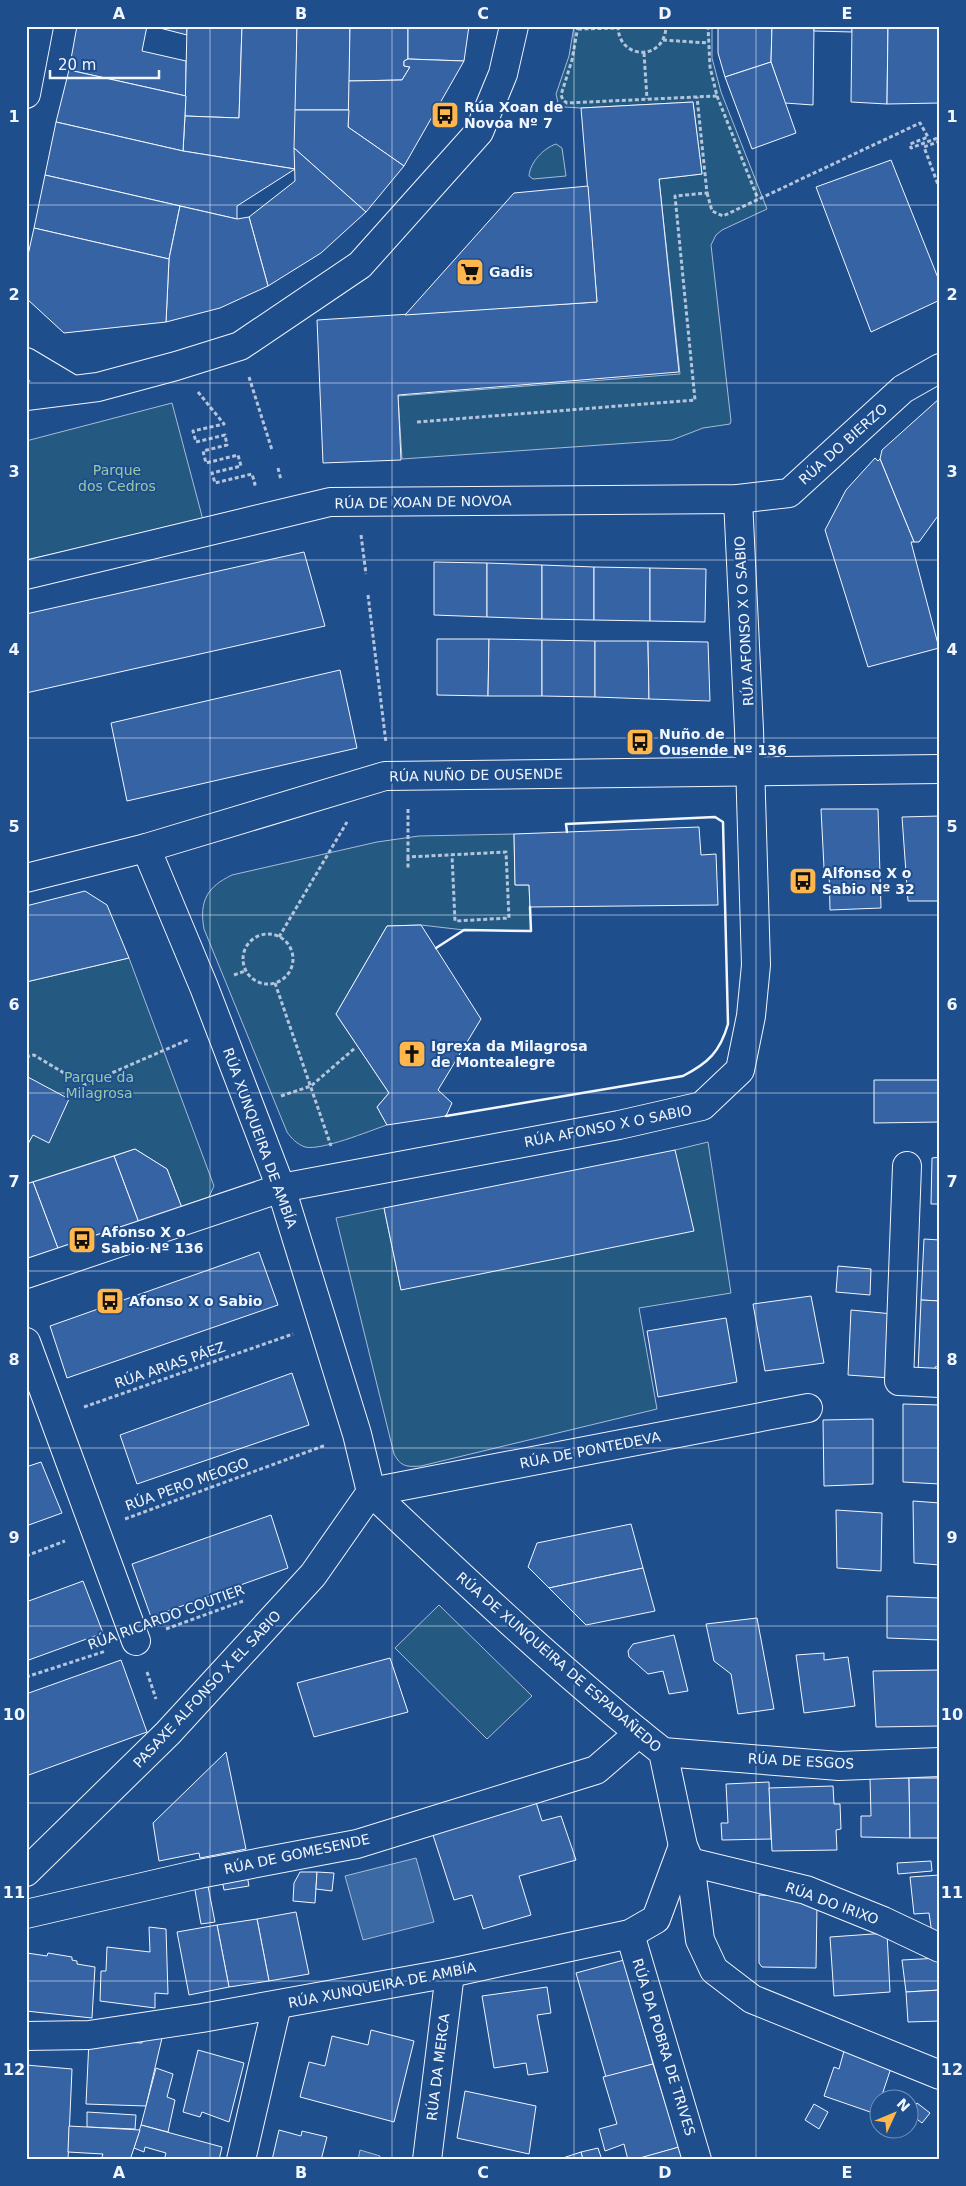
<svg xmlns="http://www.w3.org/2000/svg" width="966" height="2186" font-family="'DejaVu Sans',sans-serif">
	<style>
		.green { fill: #245a82; stroke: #a8bbd7 }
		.water { fill: #3b69a3; stroke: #a8bbd7 }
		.building { fill: #3563a3; stroke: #f2f6ff }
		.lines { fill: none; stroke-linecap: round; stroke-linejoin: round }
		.minor-casing { stroke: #f2f6ff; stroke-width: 30 }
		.tertiary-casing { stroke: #f2f6ff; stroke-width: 30 }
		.path { stroke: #b3c4dc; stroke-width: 3; stroke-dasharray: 4 2.5; stroke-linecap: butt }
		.minor { stroke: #1f4e8c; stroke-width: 28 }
		.tertiary { stroke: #1f4e8c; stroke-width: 28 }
		.wall { stroke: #f2f6ff; stroke-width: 2.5 }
		.grid { fill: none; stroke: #f2f6ff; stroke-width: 1; stroke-opacity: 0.55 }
		.labels { text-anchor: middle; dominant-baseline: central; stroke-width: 4; stroke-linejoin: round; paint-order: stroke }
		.poi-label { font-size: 14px; font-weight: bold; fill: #f2f6ff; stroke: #1f4e8c; text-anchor: start }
		.street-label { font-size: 14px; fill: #f2f6ff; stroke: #1f4e8c }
		.park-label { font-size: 14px; fill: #97c8a6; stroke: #1f4e8c }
		.neatline { fill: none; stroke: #f2f6ff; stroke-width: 2 }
		.grid-label { font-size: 16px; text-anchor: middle; font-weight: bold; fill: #f2f6ff }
	</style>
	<rect width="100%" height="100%" fill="#1f4e8c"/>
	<g class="green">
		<path d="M574,26h138v32l9,34 46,117 -45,21 -6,5 -5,10 20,176 -1,3 -27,4 -31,12 -270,19 -4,-63 282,-22 -21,-195 43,-5 -9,-72 -112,6 -17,-1 -6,-4 -2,-9 13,-38z"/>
		<path d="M556,144l6,4 4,28 -33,3 -4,-3c1,-14 15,-28 27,-32z"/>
		<path d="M172,403l31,117 -177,40v-119z"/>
		<path d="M514,834l1,51h14l2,46 -67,-1 -43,-5 -34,1 -51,88 53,79 -12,14 10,18c-18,6 -66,26 -82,22 -8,-3 -13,-8 -18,-15l-83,-203c-5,-28 3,-42 28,-54l145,-33 42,-6z"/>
		<path d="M129,958l85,228 -7,15 -25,7 -15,-39 -32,-20 -109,35v-202z"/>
		<path d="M708,1142l23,151 -92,15 18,101 -236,57c-14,1 -20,1 -27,-12l-58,-236 48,-10 17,82 274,-140z"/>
		<path d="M439,1605l93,91 -45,43 -92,-91z"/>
	</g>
	<g class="water">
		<path d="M416,1858l18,64 -71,18 -18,-64z"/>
		<path d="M360,2150l20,6 -1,4h-21z"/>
	</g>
	<g class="building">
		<path d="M77,26h70l-5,25 44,10v35l-117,-26z"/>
		<path d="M152,26h35v9z"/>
		<path d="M187,26h55l-3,92 -54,-2z"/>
		<path d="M242,26h55l-2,143 -112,-18 2,-35 54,2z"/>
		<path d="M297,26h53l-1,84h-54z"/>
		<path d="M350,26h58v33l-4,2v5l6,1 -8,13 -53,1z"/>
		<path d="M408,26h61l-5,35 -56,-2z"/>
		<path d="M718,26h54l-1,36 -46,15 -7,-24z"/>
		<path d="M772,26h42l-1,79 -28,-2 -14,-41z"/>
		<path d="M814,26h38v6l-38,-1z"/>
		<path d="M852,26h36l-1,78 -36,-2z"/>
		<path d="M888,26h52v77l-53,1z"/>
		<path d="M408,59l56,2 -60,105 -56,-39 1,-46 53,-1 8,-13 -6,-1v-5z"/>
		<path d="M771,62l25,71 -44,16 -27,-72z"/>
		<path d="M69,70l117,26 -3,55 -127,-29z"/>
		<path d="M693,102l9,72 -43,5 20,193 -281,23 3,65 -78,3 -6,-143 280,-18 -16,-194z"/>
		<path d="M295,110h54l-1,17 56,39 -38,46 -72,-64z"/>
		<path d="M56,122l127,29 112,18 -58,37v13l-192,-44z"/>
		<path d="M294,148l72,64 -45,41 -53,33 -19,-69 46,-36z"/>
		<path d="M891,160l49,123v17l-69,32 -55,-145z"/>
		<path d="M45,175l135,31 -11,53 -135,-31z"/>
		<path d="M588,186l9,116 -192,13 109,-122z"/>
		<path d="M180,206l57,13 12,-2 19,69 -48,22 -54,14 3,-63z"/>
		<path d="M34,228l135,31 -3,63 -102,11 -38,-35v-34z"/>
		<path d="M940,398v115l-21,29h-5l-34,-83 2,-9z"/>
		<path d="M875,458l3,3 2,-2 34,83h-3l28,106 -71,19 -43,-137 21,-40z"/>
		<path d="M304,552l21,74 -299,67v-79z"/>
		<path d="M434,562l53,1v54l-53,-2z"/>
		<path d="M487,563l55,2v54l-55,-2z"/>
		<path d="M542,565l52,2v53l-52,-1z"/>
		<path d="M594,567l56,1v53l-56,-1z"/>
		<path d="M650,568l56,1 -1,53 -55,-1z"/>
		<path d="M437,639h52l-1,57 -51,-1z"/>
		<path d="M489,639l53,1v56h-54z"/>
		<path d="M542,640l53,1v56l-53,-1z"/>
		<path d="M595,641h53l1,58 -54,-2z"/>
		<path d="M648,641l60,1 2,59 -61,-2z"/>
		<path d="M340,670l17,78 -230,53 -16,-78z"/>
		<path d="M821,809h57l3,99 -51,2 -1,-41 -5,-1z"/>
		<path d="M940,816v85h-32l-6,-84z"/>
		<path d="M699,827l2,28 15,-1 2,51 -188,2 -1,-22h-14l-1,-51z"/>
		<path d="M85,891l22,14 22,53 -103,24v-76z"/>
		<path d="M421,925l60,94 -43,71 14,13 -6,13 -59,9 -10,-18 12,-14 -53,-79 51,-88z"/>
		<path d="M26,1076l43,23 -20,44 -16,-8 -5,9 -2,-1z"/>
		<path d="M874,1080h66v42l-66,1z"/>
		<path d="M135,1149l32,20 15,39 -43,15 -25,-67z"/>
		<path d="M675,1150l19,81 -293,59 -17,-82z"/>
		<path d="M114,1156l25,67 -80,28 -26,-69z"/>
		<path d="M940,1157v47h-9l1,-46z"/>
		<path d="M33,1182l26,69 -33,11v-78z"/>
		<path d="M924,1239l16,1v61l-19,-1z"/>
		<path d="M259,1252l19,53 -211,73 -17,-52z"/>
		<path d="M838,1266l33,3 -1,26 -34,-3z"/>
		<path d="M811,1296l13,67 -59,8 -12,-67z"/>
		<path d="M921,1300l19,1v65l-5,1 1,5 -18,1z"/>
		<path d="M851,1310l42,4 -3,64 -42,-3z"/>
		<path d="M726,1318l11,64 -79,15 -11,-66z"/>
		<path d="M292,1373l17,52 -172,59 -17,-49z"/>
		<path d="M903,1404l37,1v79l-37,-2z"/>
		<path d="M873,1419v65l-49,2 -1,-66z"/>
		<path d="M41,1462l21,51 -36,13v-59z"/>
		<path d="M913,1501l27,2v62l-26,-2z"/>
		<path d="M836,1510l46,3 -1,58 -44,-3z"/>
		<path d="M271,1515l17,53 -137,49 -19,-53z"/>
		<path d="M631,1524l12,44 -94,20 -21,-21 9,-24z"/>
		<path d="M643,1568l12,43 -69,14 -37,-37z"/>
		<path d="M83,1581l20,52 -77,28v-59z"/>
		<path d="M887,1596l53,2v42l-53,-2z"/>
		<path d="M757,1618l17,91 -36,5 -7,-40 -17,-13 -8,-37z"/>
		<path d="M674,1635l14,56 -19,3 -6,-23 -15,3 -19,-17 -1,-6 5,-7z"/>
		<path d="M824,1653v7l24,-3 7,49 -51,7 -8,-58z"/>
		<path d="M390,1658l18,54 -94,25 -17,-54z"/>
		<path d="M121,1660l26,72 -121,44v-82z"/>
		<path d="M940,1670v56l-64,1 -3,-56z"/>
		<path d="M226,1752l20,97 -46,9 -1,-5 -40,8 -6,-38z"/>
		<path d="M870,1778h39l1,60 -49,-1v-21h10z"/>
		<path d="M909,1778h31v60h-30z"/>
		<path d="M769,1782l2,57 -49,1 -1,-17h7l-2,-39z"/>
		<path d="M833,1786l1,18h6l1,25 -5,1 1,20 -65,1 -3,-63z"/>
		<path d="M534,1796l8,25 19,-5 15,44 -57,16 12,39 -48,14 -11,-34 -18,5 -23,-71z"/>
		<path d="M931,1861l1,10 -34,3 -1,-11z"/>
		<path d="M246,1870l3,16 -25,4 -3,-15z"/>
		<path d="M300,1872h17l-2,31 -22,-2 1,-18z"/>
		<path d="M317,1872l17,1 -2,18 -16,-2z"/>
		<path d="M940,1875v59h-8l-3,-21 -15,1 -4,-37z"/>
		<path d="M206,1876l9,46 -14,2 -8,-45z"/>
		<path d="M759,1895l50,2 8,8 -1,63 -54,-1 -3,-4z"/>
		<path d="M296,1912l13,62 -40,7 -12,-62z"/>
		<path d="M257,1919l12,62 -40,6 -12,-62z"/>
		<path d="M217,1925l12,62 -40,8 -12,-63z"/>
		<path d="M149,1927l17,2 2,65 -13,-1v15l-55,-7 1,-30h5l1,-24 43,5z"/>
		<path d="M887,1933l3,59 -56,4 -4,-59z"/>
		<path d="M27,1953l20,3 1,-3 24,4v3l5,1v3l18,3 -3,51 -66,-7z"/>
		<path d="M940,1958v32l-34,2 -4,-32z"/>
		<path d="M624,1960l29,104 -47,13 -30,-104z"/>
		<path d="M547,1987l4,26 -14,2 11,57 -20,3 -2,-12 -32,5 -12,-72z"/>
		<path d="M940,1990v31l-32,1 -2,-30z"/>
		<path d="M371,2030l43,11 -20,81 -94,-25 9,-35 16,4 7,-30 36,9z"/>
		<path d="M143,2037l19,1 -16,68 -60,-2 3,-64 53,3z"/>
		<path d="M198,2050l46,13 -15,59 -27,-10 -2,5 -17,-5z"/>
		<path d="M844,2051l47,17 -10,30h-3l-2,16 -52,-18 10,-29 5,2z"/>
		<path d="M653,2064l26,83 -44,13h-7l-4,-16 -19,7 -6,-22 18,-5 -14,-47z"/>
		<path d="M26,2065l46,4 -4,91h-42z"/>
		<path d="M156,2068l17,6 -6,23 8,3 -7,32 -27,-7z"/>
		<path d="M465,2091l71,15 -7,48 -72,-16z"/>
		<path d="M917,2103l13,10 -8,10 -13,-10z"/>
		<path d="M814,2104l14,8 -9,17 -14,-9z"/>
		<path d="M87,2112l49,3 -1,14 -48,-2z"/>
		<path d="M141,2125l81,22 -3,13h-55l2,-7 -21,-6 -1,5 -10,-4z"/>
		<path d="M69,2126l18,1 53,3 -10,30h-29l2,-6 -35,-2z"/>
		<path d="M279,2130l22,6 1,-5 25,6 -6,23h-49z"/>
		<path d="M679,2147l4,13h-47v-1z"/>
		<path d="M598,2148l4,12h-19l-2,-8z"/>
		<path d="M581,2152l2,8h-23v-1z"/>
	</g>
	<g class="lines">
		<defs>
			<g id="minor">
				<path d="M26,362l47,28"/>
				<path d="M26,396l72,-9 78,-21 64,-20 120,-81 119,-133 24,-58 11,-48"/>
				<path d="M26,575l304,-73 408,-3 51,-6 114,-104 37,-21"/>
				<path d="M146,848l58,139 77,201 76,246 14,58"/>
				<path d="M26,878l120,-30 239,-72 555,-7"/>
				<path d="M907,1166l-8,215 41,2"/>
				<path d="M26,1274l255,-86 338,-63 83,-19 38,-36 11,-54 5,-51 -7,-235 -11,-231"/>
				<path d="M26,1342l110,299"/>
				<path d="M371,1492c95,89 189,179 292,260l20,94 7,16 10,78 14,30 38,29 188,76"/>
				<path d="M371,1492l437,-84"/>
				<path d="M663,1752l176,14 101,-4"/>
				<path d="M690,1862l116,28 77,31 57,27"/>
				<path d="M26,1872l142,-139 145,-158 58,-83"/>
				<path d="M26,1914l173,-40 158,-30 239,-74 43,-37"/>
				<path d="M630,1934l67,226"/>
				<path d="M26,2036l63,-1 113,-17 248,-45 180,-39 26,-15 27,-73"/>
				<path d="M241,2160l36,-155"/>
				<path d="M427,2160l23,-187"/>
			</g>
			<path id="tertiary" d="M26,94l13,-68"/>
		</defs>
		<use href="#minor" class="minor-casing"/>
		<use href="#tertiary" class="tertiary-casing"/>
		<g class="path">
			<path d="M578,26l-6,34 -11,35 2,5 4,3 150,-7 -7,-29 -2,-41"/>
			<path d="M618,26c0,34 47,36 48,0"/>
			<path d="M578,29l40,-1"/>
			<path d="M663,40l45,3"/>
			<path d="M644,53l3,46"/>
			<path d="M717,96l41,103"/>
			<path d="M940,141l-16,6 16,43"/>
			<path d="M707,193l5,18 11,5 197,-93 8,14 -18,7 1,4 29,-11"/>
			<path d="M249,377l23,73"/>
			<path d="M198,392l26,32 -31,7 3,11 29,-7 2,10 -24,6 3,12 32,-8 3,11 -29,7 3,10 37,-9 3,10 -3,1"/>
			<path d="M417,422l278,-22 -20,-204 32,-3 -10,-96"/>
			<path d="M278,468l3,12"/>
			<path d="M361,535l5,39"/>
			<path d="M368,595l18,148"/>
			<path d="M408,809v48l98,-5 3,66 -54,3 -3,-66"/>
			<path d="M408,857v13"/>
			<circle cx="268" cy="959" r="25"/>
			<path d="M279,937l68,-115"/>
			<path d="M234,975l11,-4"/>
			<path d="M275,983l56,163"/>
			<path d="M26,1057l8,-2 50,30 106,-46"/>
			<path d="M281,1096l30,-10 44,-38"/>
			<path d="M84,1407l209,-73"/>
			<path d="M125,1519l201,-74"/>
			<path d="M26,1556l39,-15"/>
			<path d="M166,1629l77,-28"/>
			<path d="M147,1672l9,27"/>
			<path d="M26,1677l80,-26"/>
		</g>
		<use href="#minor" class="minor"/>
		<use href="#tertiary" class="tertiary"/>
		<g class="wall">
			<path d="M436,948l28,-18 67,1 -1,-24"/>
			<path d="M446,1116l237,-40c25,-13 37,-24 45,-52l-5,-202 -8,-5 -149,7 1,8"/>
		</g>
	</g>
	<path class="grid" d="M210,26v2134M392,26v2134M574,26v2134M756,26v2134M26,205h914M26,383h914M26,560h914M26,738h914M26,915h914M26,1093h914M26,1271h914M26,1448h914M26,1626h914M26,1803h914M26,1981h914"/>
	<defs>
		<symbol id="bus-square" viewBox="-11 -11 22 22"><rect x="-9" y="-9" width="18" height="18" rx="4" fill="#ffb74d" stroke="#1f4e8c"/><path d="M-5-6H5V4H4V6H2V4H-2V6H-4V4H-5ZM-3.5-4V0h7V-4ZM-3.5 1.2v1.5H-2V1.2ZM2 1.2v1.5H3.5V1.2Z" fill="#111"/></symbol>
		<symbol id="supermarket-square" viewBox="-11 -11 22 22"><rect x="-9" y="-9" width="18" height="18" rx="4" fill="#ffb74d" stroke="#1f4e8c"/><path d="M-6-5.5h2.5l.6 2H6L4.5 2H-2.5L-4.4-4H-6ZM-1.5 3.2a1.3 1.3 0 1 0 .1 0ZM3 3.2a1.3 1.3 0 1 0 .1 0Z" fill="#111"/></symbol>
		<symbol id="church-square" viewBox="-11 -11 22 22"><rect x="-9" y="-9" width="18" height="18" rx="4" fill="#ffb74d" stroke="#1f4e8c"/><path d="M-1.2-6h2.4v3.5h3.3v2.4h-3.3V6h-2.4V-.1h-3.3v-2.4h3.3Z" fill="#111"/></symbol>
	</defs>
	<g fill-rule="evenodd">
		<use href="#bus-square" x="429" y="99" width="32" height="32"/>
		<use href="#supermarket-square" x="454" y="256" width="32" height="32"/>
		<use href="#bus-square" x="624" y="726" width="32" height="32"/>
		<use href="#bus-square" x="787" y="865" width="32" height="32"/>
		<use href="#church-square" x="396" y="1038" width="32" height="32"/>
		<use href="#bus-square" x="66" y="1224" width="32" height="32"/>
		<use href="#bus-square" x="94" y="1285" width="32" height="32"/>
	</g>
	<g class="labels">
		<g class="poi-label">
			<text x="464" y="107">Rúa Xoan de<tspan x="464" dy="16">Novoa Nº 7</tspan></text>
			<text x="489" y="272">Gadis</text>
			<text x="659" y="734">Nuño de<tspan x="659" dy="16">Ousende Nº 136</tspan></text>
			<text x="822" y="873">Alfonso X o<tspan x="822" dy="16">Sabio Nº 32</tspan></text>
			<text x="431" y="1046">Igrexa da Milagrosa<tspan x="431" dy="16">de Montealegre</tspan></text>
			<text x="101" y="1232">Afonso X o<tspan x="101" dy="16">Sabio Nº 136</tspan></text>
			<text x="129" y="1301">Afonso X o Sabio</text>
		</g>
		<g class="street-label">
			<text transform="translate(843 444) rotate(-42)">RÚA DO BIERZO</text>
			<text transform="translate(423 502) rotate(-1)">RÚA DE XOAN DE NOVOA</text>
			<text transform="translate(744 621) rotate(-93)">RÚA AFONSO X O SABIO</text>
			<text transform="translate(476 775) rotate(-1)">RÚA NUÑO DE OUSENDE</text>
			<text transform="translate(608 1126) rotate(-11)">RÚA AFONSO X O SABIO</text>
			<text transform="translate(260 1138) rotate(70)">RÚA XUNQUEIRA DE AMBÍA</text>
			<text transform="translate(170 1365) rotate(-19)">RÚA ARIAS PÁEZ</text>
			<text transform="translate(590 1450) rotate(-11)">RÚA DE PONTEDEVA</text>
			<text transform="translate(187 1484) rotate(-20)">RÚA PERO MEOGO</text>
			<text transform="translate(166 1617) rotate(-20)">RÚA RICARDO COUTIER</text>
			<text transform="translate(559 1662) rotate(41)">RÚA DE XUNQUEIRA DE ESPADAÑEDO</text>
			<text transform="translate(207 1689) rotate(-47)">PASAXE ALFONSO X EL SABIO</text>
			<text transform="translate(801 1761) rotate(3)">RÚA DE ESGOS</text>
			<text transform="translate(297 1854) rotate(-12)">RÚA DE GOMESENDE</text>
			<text transform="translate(832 1903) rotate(20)">RÚA DO IRIXO</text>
			<text transform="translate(382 1985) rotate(-11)">RÚA XUNQUEIRA DE AMBÍA</text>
			<text transform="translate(664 2047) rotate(73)">RÚA DA POBRA DE TRIVES</text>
			<text transform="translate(438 2067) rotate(-83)">RÚA DA MERCA</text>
		</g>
		<g class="park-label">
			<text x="117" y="470">Parque<tspan x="117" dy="16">dos Cedros</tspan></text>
			<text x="99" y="1077">Parque da<tspan x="99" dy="16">Milagrosa</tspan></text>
		</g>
	</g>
	<rect width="966" height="2186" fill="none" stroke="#1f4e8c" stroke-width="55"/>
	<g transform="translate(894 2114) rotate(46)"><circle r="24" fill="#1f4e8c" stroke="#7391ba"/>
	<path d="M0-4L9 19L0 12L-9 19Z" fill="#ffb74d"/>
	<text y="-8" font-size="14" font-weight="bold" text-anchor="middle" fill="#f2f6ff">N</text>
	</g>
	<path d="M50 70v8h109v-8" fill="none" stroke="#f2f6ff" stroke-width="2.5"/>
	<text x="58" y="70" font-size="15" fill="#f2f6ff" stroke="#1f4e8c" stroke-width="4" paint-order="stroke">20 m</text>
	<rect x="28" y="28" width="910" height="2130" class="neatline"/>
	<g class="grid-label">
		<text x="119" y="19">A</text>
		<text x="301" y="19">B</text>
		<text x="483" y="19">C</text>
		<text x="665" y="19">D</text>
		<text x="847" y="19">E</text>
		<text x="14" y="122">1</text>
		<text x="952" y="122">1</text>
		<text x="14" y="300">2</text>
		<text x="952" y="300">2</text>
		<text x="14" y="477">3</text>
		<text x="952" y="477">3</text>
		<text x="14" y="655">4</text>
		<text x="952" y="655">4</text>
		<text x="14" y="832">5</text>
		<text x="952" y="832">5</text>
		<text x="14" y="1010">6</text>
		<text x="952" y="1010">6</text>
		<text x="14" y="1187">7</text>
		<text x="952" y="1187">7</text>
		<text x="14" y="1365">8</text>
		<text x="952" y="1365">8</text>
		<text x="14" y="1543">9</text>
		<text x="952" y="1543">9</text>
		<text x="14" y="1720">10</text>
		<text x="952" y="1720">10</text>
		<text x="14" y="1898">11</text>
		<text x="952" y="1898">11</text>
		<text x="14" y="2075">12</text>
		<text x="952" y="2075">12</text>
		<text x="119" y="2178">A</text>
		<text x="301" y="2178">B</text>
		<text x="483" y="2178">C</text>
		<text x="665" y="2178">D</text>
		<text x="847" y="2178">E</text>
	</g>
</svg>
